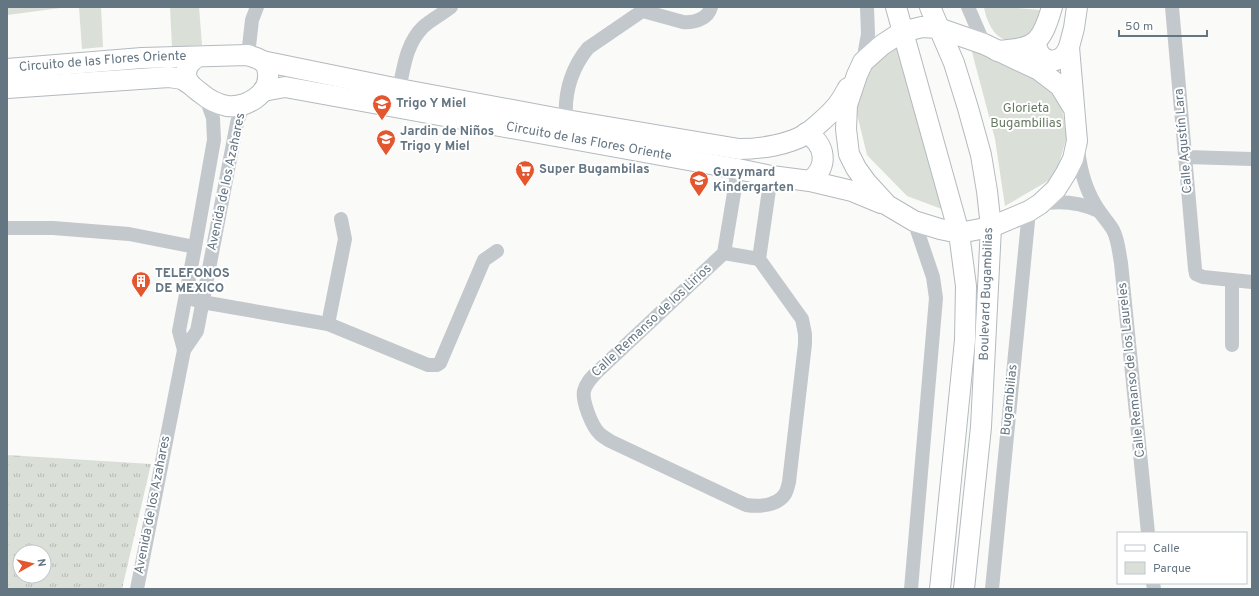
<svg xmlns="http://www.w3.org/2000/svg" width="1259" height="596" font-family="Overpass,sans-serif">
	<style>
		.grass { fill: url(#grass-tufts); fill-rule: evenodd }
		.park { fill: #dadfd7 }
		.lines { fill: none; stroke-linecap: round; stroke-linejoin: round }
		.secondary-casing { stroke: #b3babf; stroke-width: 22 }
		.street { stroke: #c3c8cc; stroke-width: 14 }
		.secondary { stroke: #fff; stroke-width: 20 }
		.labels { text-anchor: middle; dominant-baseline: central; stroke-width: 4; stroke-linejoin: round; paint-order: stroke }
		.street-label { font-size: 13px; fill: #657683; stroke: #fff }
		.poi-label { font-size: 13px; font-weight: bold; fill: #657683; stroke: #fff; text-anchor: start }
		.park-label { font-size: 13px; fill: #687a64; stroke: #fff }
	</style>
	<defs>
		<pattern id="grass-tufts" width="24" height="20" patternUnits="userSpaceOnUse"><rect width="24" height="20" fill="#dadfd7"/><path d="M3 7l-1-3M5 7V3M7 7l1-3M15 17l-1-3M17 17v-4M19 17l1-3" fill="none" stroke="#b4b9b4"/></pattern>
	</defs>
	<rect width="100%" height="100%" fill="#fafaf8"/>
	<path class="grass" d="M7,455l144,9 -29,125h-115zM20,552h24v24h-24z"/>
	<g class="park">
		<path d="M7,7h61l-61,8z"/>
		<path d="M79,7h22l2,40 -21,2z"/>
		<path d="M170,7h29l3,38 -30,2z"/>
		<path d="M984,7h33v1l23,2c-1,9 -4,20 -11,26 -3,2 -8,3 -12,4 -20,5 -30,-16 -33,-33z"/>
		<path d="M899,41l48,170 -40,-15 -40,-41 -11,-45 17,-50z"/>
		<path d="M972,52h13l51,25 24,21 7,38 -12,41 -50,29 -10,-67z"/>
	</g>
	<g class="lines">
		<defs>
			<g id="secondary">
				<path d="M896,7l63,226 7,53 -1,54 -25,249"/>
				<path d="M930,7l24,56 14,45 13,47 6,36 4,36 -10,200 -17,162"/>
				<path d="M1036,43c2,21 25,24 33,4"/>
				<path d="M997,51c38,-3 44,-6 55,-44"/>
				<path d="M262,61l137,28 167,31 173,29c21,0 49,-4 67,-15 6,-4 23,-19 28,-25 6,-6 10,-14 14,-21"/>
				<path id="s1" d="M7,69l135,-11 106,-3c4,2 10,3 14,6 4,3 6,9 6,13 2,21 -23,34 -41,32 -9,-2 -18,-6 -25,-12 -5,-4 -12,-8 -15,-15 -3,-10 3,-18 11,-22"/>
				<path d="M7,88l162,-11 13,2 9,6"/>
				<path id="s2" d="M263,91l22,-4 453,82 33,7 39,5 42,10 29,12"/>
				<path d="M1074,109l-14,-23 -21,-16 -55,-26 -46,-16 -16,-1 -20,5 -20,13 -19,17 -6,13 -10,30 -1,24 3,25 7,14 10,14 21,23 27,16 26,8 19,4 32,-6 38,-16 11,-7 16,-15 10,-16 7,-14 4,-18 -8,-94 5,-19 3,-21"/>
				<path d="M806,133c20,11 23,34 4,48"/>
			</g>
		</defs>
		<use href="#secondary" class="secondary-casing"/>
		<g class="street">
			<path d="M968,7l16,37"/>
			<path d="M1172,7l23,262 1,5 7,3 49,5"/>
			<path d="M643,11l40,11c11,1 25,-3 28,-15"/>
			<path d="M248,55l4,-35 5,-13"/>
			<path d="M863,62l5,-28 -1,-27"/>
			<path d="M399,89c5,-22 7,-45 24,-62 8,-7 19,-13 28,-20"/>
			<path d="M566,120c-2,-28 5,-51 22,-72l60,-41"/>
			<path d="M1078,148c2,22 9,46 22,64 4,6 9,11 13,18 5,9 6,22 8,33l27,270"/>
			<path d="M1186,157l66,2"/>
			<path d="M738,169l-14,84 -128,120c-5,5 -10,10 -12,18 -2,10 8,36 16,43 3,3 7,5 10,7l136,64c13,2 31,1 39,-11 2,-3 3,-8 4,-12l16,-138v-10l-3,-15 -43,-60 12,-83"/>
			<path d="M1040,204c21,-4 39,-2 59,7"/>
			<path d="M7,228h46l76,6 66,13"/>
			<path d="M724,253l35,6"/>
			<path d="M1232,280v65"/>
			<path d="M186,297l16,5 126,22 100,41h9l3,-2 44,-103 13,-9"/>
			<path d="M328,324l17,-85 -4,-20"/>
			<path d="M184,350l-5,-19 16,-84 19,-107 -1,-22 -7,-20"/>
			<path d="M1153,583l1,6"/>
			<path d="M137,589l47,-239 13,-19 40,-208 6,-18"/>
			<path d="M911,589l25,-291 -3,-21 -19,-56"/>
			<path d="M992,589l37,-378"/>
		</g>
		<use href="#secondary" class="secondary"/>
	</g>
	<defs>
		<symbol id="school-pin" viewBox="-11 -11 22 30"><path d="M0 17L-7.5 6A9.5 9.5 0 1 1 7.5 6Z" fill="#e4572e" stroke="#fff"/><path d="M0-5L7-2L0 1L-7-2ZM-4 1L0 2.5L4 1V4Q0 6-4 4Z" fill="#fff"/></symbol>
		<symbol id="supermarket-pin" viewBox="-11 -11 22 30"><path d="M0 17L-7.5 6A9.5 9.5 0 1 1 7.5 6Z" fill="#e4572e" stroke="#fff"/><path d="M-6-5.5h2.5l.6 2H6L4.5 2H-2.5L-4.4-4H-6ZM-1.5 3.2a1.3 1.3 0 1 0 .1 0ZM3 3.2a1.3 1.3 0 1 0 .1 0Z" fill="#fff"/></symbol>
		<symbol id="building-pin" viewBox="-11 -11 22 30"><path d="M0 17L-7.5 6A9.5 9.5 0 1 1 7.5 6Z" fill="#e4572e" stroke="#fff"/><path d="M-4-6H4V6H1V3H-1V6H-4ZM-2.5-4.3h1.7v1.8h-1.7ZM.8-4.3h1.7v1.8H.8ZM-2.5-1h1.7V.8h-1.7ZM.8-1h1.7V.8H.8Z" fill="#fff"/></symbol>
	</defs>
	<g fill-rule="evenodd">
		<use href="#school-pin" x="371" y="93" width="22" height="30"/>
		<use href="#school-pin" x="375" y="128" width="22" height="30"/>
		<use href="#supermarket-pin" x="514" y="159" width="22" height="30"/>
		<use href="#school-pin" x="688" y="169" width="22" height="30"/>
		<use href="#building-pin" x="130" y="270" width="22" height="30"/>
	</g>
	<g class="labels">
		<g class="street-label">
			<text stroke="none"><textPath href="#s1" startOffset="96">Circuito de las Flores Oriente</textPath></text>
			<text transform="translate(1184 141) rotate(-95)">Calle Agustín Lara</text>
			<text stroke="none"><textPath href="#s2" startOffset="331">Circuito de las Flores Oriente</textPath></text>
			<text transform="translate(227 182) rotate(-78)">Avenida de los Azahares</text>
			<text transform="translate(987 294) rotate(-88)">Boulevard Bugambilias</text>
			<text transform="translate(652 321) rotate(-43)">Calle Remanso de los Lirios</text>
			<text transform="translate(1132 370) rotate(-96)">Calle Remanso de los Laureles</text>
			<text transform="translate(1010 400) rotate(-84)">Bugambilias</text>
			<text transform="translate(153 505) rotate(-79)">Avenida de los Azahares</text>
		</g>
		<g class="poi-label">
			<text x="396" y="104">Trigo Y Miel</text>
			<text x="400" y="132">Jardin de Niños<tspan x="400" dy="15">Trigo y Miel</tspan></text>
			<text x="539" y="170">Super Bugambilas</text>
			<text x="713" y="173">Guzymard<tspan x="713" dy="15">Kindergarten</tspan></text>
			<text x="155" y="274">TELEFONOS<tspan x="155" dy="15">DE MEXICO</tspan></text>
		</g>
		<g class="park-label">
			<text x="1026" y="109">Glorieta<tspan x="1026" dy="15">Bugambilias</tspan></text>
		</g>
	</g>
	<rect width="1259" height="596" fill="none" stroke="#657683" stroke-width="16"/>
	<rect x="1117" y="532" width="130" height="52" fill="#ffffff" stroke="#c1c8cd"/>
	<rect x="1125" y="545" width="20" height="6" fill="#ffffff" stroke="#c1c8cd"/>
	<text x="1153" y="552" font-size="12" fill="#657683">Calle</text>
	<rect x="1125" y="562" width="20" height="12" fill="#dadfd7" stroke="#c1c8cd"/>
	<text x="1153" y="572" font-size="12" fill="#657683">Parque</text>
	<g transform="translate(32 564) rotate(82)"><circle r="19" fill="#ffffff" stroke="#c1c8cd"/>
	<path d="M0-3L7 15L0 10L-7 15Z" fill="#e4572e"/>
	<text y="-6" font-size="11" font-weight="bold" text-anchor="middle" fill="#657683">N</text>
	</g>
	<path d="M1119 30v6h88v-6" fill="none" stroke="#657683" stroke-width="2"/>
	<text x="1125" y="30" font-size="12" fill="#657683" stroke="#ffffff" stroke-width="3" paint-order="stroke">50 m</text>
</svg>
